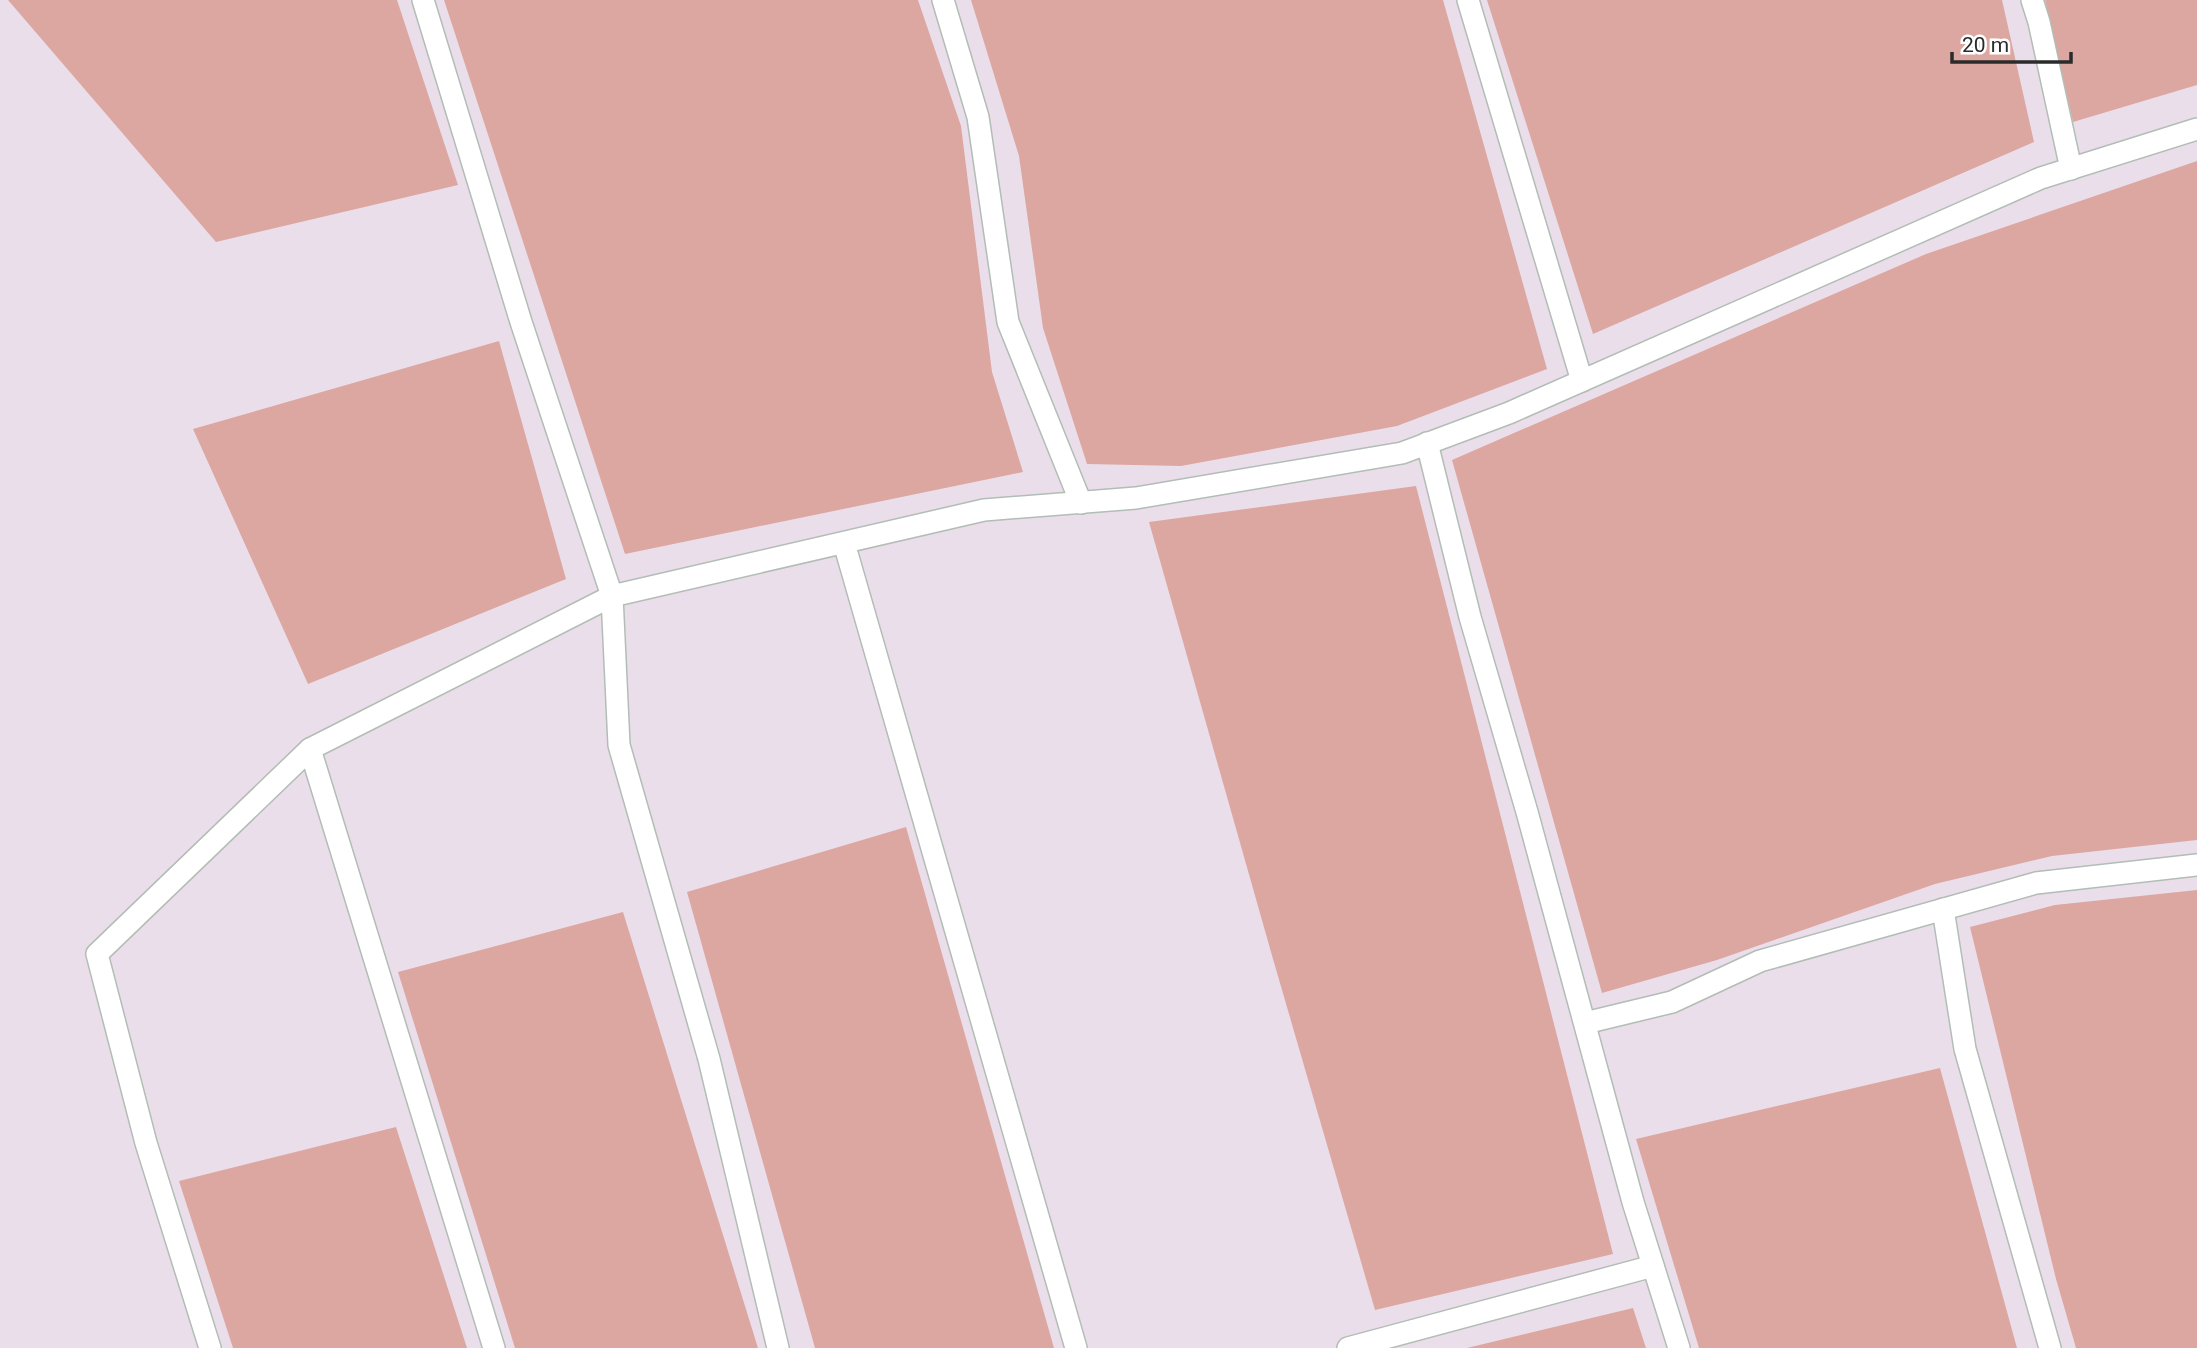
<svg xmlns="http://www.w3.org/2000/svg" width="2197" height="1348" font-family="Roboto,sans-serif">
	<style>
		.green { fill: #dca7a1 }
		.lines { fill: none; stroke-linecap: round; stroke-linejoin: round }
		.lane-casing { stroke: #b2bdb5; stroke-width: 24 }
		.lane { stroke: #fff; stroke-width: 21 }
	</style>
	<rect width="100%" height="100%" fill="#ebdeeb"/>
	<g class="green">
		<path d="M8,0h389l61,185 -242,57z"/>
		<path d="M444,0h474l43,126 31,246 31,100 -398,82z"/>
		<path d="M971,0h472l104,369 -150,57 -216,40 -94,-2 -44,-136 -24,-172z"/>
		<path d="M1487,0h515l32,142 -441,192z"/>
		<path d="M2045,0h152v85l-124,37z"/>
		<path d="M2197,161v679l-145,16 -117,28 -218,76 -115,33 -150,-533 474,-206z"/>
		<path d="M499,341l67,238 -258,105 -115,-255z"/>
		<path d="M1416,486l197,768 -238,56 -102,-351 -124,-437z"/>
		<path d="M906,827l148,521h-239l-128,-456z"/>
		<path d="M2197,890v458h-121l-20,-69 -86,-352 85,-22z"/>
		<path d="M623,912l135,436h-243l-117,-376z"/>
		<path d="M1940,1068l77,280h-318l-63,-209z"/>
		<path d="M396,1127l71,221h-234l-54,-167z"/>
		<path d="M1633,1308l13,40h-179z"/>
	</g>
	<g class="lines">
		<defs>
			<g id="lane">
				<path d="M423,0l98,322 91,274 372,-86 152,-12 266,-45 107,-40 532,-235 156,-49"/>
				<path d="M943,0l35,117 30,205 73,181"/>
				<path d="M1468,0l114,381"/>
				<path d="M2032,0l7,22 32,147"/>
				<path d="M1427,443l43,174 57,195 106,390 46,146"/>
				<path d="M844,543l232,805"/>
				<path d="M1943,909l22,140 85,299"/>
				<path d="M1585,1023l87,-21 88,-41 276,-78 161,-18"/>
				<path d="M210,1348l-64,-205 -49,-189 213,-205"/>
				<path d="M494,1348l-184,-599 302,-153 7,149 90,314 69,289"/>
				<path d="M1348,1348l305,-82"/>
			</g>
		</defs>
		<use href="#lane" class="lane-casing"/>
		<use href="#lane" class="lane"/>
	</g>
	<path d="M1952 52v10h119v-10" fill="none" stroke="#2b2b2b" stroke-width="3.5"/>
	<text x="1962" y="52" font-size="21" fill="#2b2b2b" stroke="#ffffff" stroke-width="5" paint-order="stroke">20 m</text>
</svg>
